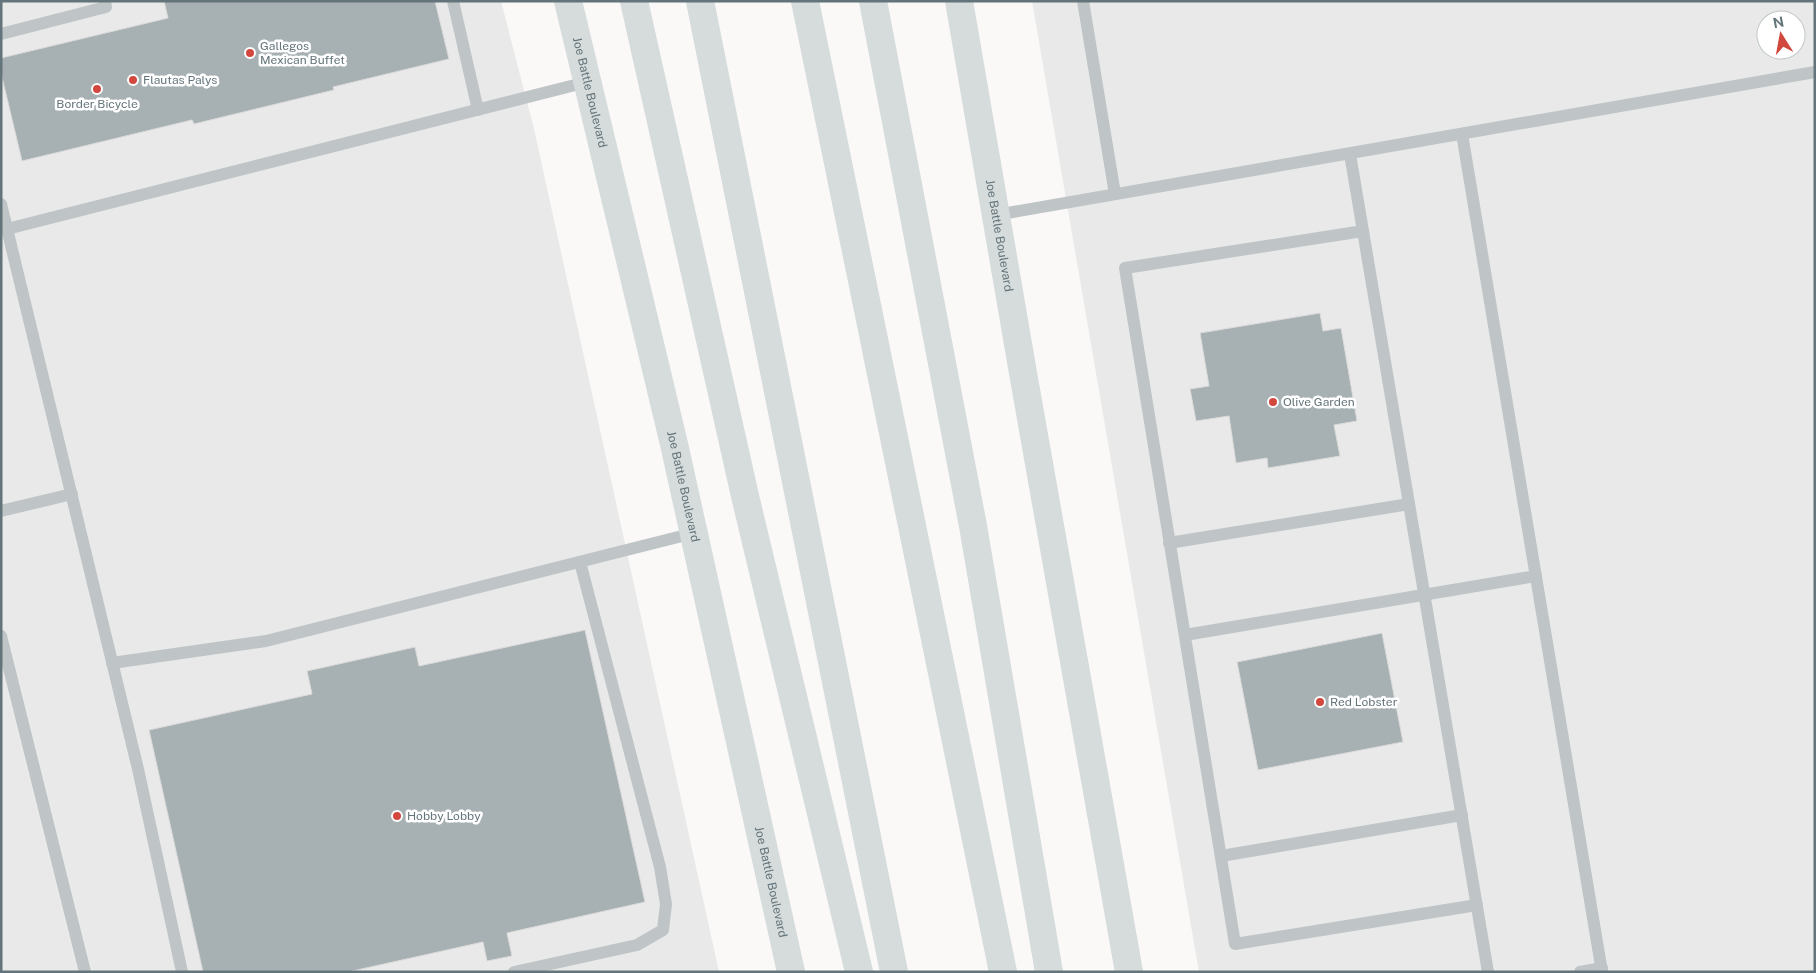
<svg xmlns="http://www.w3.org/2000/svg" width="1816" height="973" font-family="'Public Sans',sans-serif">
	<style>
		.built { fill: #e8e9e8; fill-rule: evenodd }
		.building { fill: #a7b1b4; stroke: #dcdbda }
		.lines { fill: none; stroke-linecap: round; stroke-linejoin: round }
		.service { stroke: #bfc5c7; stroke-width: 12 }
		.secondary { stroke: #d6dbdc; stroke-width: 28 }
		.motorway { stroke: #d6dbdc; stroke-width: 28 }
		.poi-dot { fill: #d3483e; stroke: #fff; stroke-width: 2 }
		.labels { text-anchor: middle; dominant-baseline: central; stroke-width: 5; stroke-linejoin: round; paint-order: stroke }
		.poi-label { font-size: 12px; fill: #63747a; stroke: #fff; text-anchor: start }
		.street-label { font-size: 12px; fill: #63747a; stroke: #fff }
	</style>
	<rect width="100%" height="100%" fill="#faf9f8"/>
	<g class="built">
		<path d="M1,1h500l33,128 185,843h-718z"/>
		<path d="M1032,1h783v971h-616zM1766,20h30v30h-30z"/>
	</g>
	<g class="building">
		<path d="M164,1h271l14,58 -116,28 1,3 -140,34 -2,-4 -170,41 -21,-88v-15l167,-40z"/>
		<path d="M1320,313l3,18 18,-3 16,93 -23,4 6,31 -72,12 -1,-10 -31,5 -7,-47 -33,5 -6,-32 19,-3 -9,-53z"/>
		<path d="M585,630l60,272 -138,31 5,23 -25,5 -4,-19 -135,30h-145l-54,-242 163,-36 -5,-23 108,-24 4,19z"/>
		<path d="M1382,633l21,109 -145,28 -21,-108z"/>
	</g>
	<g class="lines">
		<g class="service">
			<path d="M453,1l25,109"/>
			<path d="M1083,1l32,193"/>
			<path d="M1,34l105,-27 -1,-6"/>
			<path d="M1462,134l140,838"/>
			<path d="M1350,154l138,818"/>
			<path d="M1,204l137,565 44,203"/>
			<path d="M996,215l819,-143"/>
			<path d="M7,229l580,-147"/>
			<path d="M1363,231l-238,37 110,676 242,-39"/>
			<path d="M1,511l71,-17"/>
			<path d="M1169,543l240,-39"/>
			<path d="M1185,635l351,-59"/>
			<path d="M1,636l84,336"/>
			<path d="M112,663l154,-22 428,-108"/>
			<path d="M1221,856l241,-41"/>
			<path d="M514,972l123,-27 26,-15 3,-26 -6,-37 -80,-305"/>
			<path d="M1580,972l22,-4"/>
		</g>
		<g class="secondary">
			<path id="s1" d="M568,1l106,443 117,528"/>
			<path id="s2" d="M959,1l64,372 106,599"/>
		</g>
		<g class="motorway">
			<path d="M634,1l111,495 114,476"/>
			<path d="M700,1l194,971"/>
			<path d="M805,1l198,971"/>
			<path d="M873,1l100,525 76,446"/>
		</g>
	</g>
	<g class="poi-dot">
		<circle cx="250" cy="53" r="5"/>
		<circle cx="133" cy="80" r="5"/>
		<circle cx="97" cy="89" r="5"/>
		<circle cx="1273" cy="402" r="5"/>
		<circle cx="1320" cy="702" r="5"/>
		<circle cx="397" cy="816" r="5"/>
	</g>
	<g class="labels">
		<g class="poi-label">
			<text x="260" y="46">Gallegos<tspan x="260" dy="14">Mexican Buffet</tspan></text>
			<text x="143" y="80">Flautas Palys</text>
			<text x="97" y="104" text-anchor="middle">Border Bicycle</text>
			<text x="1283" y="402">Olive Garden</text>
			<text x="1330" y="702">Red Lobster</text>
			<text x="407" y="816">Hobby Lobby</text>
		</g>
		<g class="street-label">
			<text stroke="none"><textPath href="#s1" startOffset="94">Joe Battle Boulevard</textPath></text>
			<text stroke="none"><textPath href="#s2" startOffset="238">Joe Battle Boulevard</textPath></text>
			<text stroke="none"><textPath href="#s1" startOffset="499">Joe Battle Boulevard</textPath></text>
			<text stroke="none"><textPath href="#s1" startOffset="904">Joe Battle Boulevard</textPath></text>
		</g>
	</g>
	<rect width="1816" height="973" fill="none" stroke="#63747a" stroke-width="5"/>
	<g transform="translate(1781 35) rotate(349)"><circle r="24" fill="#ffffff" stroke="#c1c7ca"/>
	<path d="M0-4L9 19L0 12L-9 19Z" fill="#d3483e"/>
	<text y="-8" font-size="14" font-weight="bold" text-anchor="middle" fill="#63747a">N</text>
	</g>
</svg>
